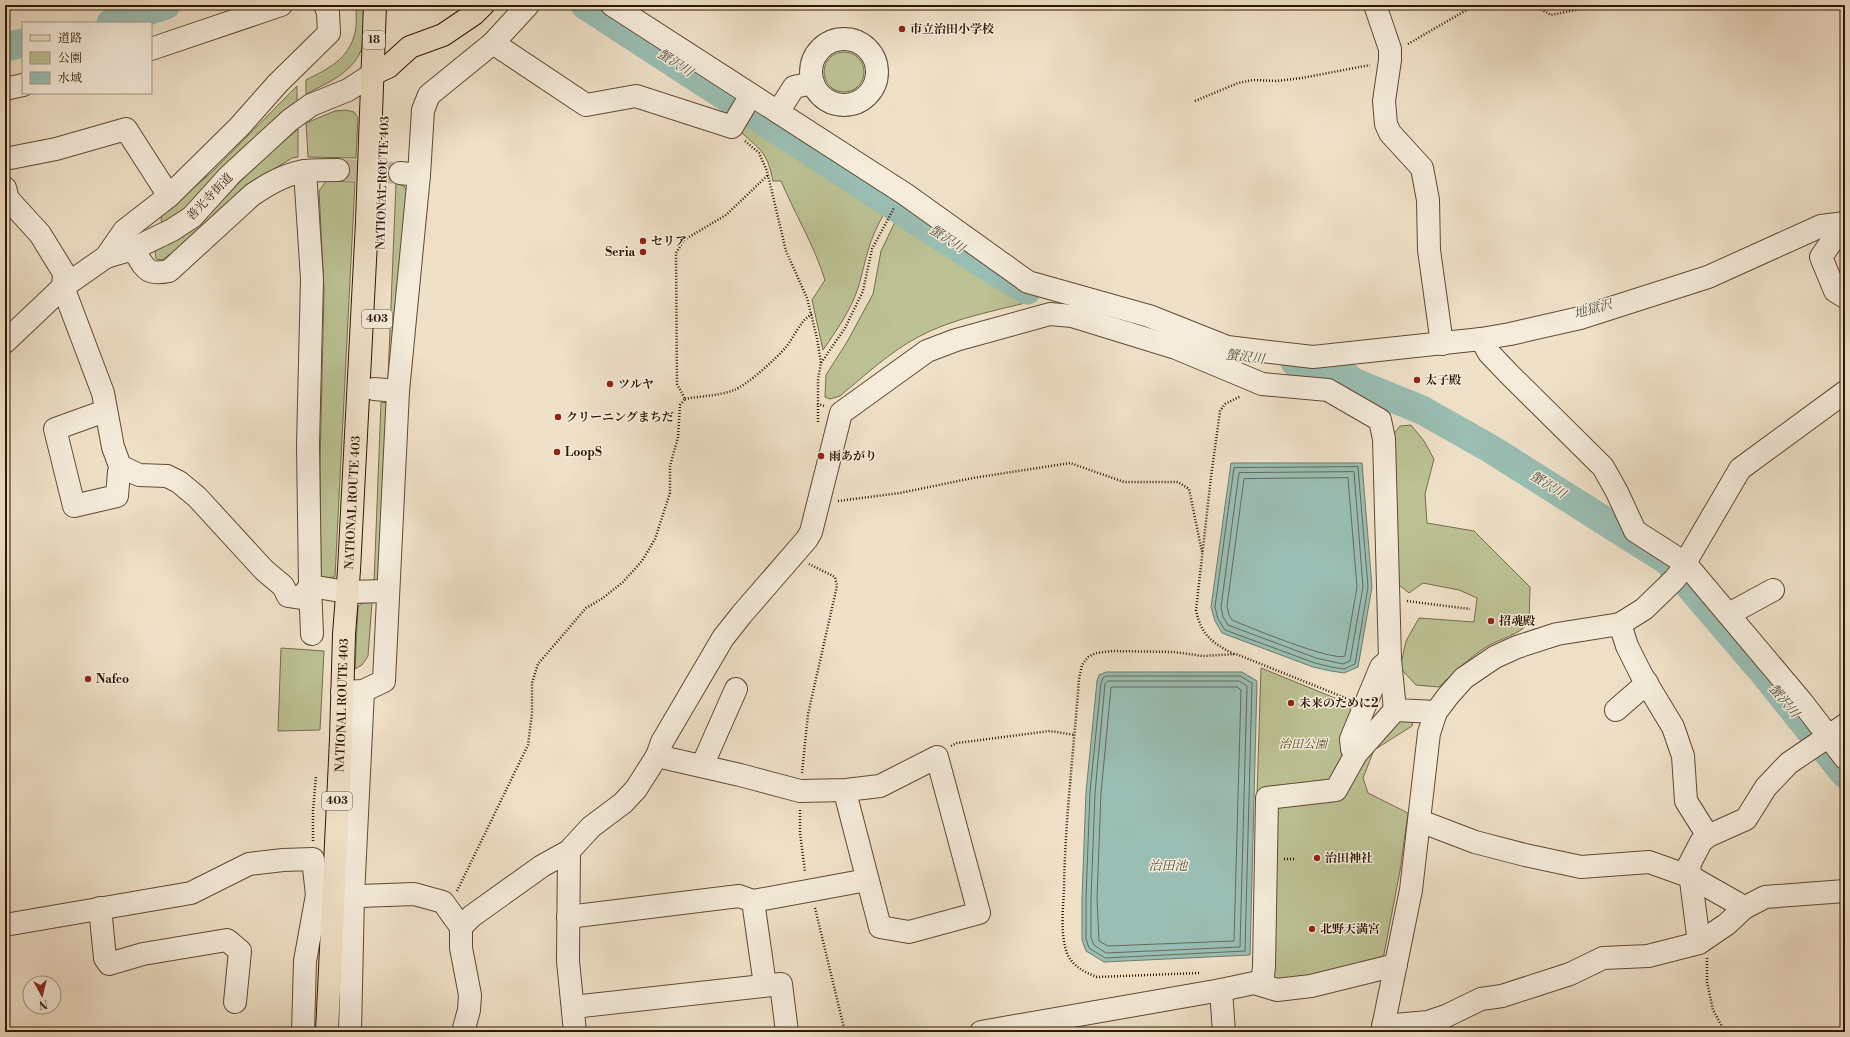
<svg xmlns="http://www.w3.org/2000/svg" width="1850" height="1037" font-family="'Libre Bodoni','Noto Serif JP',serif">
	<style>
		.green { fill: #bcc294; stroke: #766c4a }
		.water { fill: #9abeb3; stroke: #6f7b6b }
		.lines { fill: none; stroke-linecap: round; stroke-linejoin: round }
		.shore { stroke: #646a5a; stroke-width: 1 }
		.river { stroke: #9abeb3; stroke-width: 29 }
		.minor-tunnel { stroke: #c9b9a0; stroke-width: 22; stroke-dasharray: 22 11; stroke-linecap: butt }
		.minor-casing { stroke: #5f4a32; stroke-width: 24 }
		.major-casing { stroke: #2f1700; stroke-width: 24 }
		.highway-casing { stroke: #2f1700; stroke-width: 24 }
		.path { stroke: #2f1700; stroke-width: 2.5; stroke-dasharray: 1 2; stroke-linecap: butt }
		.minor { stroke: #f5ecdb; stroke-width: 22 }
		.major { stroke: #efe1c8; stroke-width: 22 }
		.highway { stroke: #efe1c8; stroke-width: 22 }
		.poi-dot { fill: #8f2418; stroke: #f5ecdb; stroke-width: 1.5 }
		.labels { text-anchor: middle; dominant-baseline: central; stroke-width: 3; stroke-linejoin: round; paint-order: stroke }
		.shield { fill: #f5ecdb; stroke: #6a5742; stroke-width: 1 }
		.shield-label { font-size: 11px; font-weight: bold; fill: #2f1700 }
		.poi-label { font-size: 12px; font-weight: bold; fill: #2f1700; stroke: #f5ecdb; text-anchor: start }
		.street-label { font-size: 12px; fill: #2f1700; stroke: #f5ecdb }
		.park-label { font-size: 12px; font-style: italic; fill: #594a2c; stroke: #f5ecdb }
		.water-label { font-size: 13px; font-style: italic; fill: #54513f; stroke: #f5ecdb }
	</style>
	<rect width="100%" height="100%" fill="#efe1c8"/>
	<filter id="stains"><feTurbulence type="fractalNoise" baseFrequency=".005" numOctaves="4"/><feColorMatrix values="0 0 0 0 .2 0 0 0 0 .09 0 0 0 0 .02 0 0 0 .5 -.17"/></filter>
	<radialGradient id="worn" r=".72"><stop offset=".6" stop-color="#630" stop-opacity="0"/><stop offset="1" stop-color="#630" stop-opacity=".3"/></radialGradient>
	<g class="green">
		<path d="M356,5h10c-1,12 1,28 -3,40 -8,27 -34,37 -57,49v-14c23,-12 42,-20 49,-47 2,-8 1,-19 1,-28z"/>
		<circle cx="844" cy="72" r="20"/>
		<path d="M297,86v16l-25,20 -46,42 -41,45 -23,14 -1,-3 1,-5 50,-43z"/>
		<path d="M346,110l8,2 4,6 -2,40 -48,-1 -2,-34 29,-12z"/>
		<path d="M745,119l141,92c-18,28 -19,47 -28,77 -7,22 -22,43 -35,62l-11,-50 13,-20c-11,-35 -30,-66 -44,-99h-8c-6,-28 -10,-29 -31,-48v-9z"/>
		<path d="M298,129v28l-6,1 -39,24 -77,68 -14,10 -6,-1 -1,-8 36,-20 12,-10 53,-56z"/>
		<path d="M326,181l29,1 -20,395 -11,1 -3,-2 -1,-111 4,-175 -5,-99z"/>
		<path d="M396,183l8,3 4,7 -16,185h-4z"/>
		<path d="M897,218l107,69 29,14c-38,10 -80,17 -115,36 -28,15 -53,38 -78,59l-10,3 -5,-2 1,-22 21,-33 26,-48 8,-43z"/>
		<path d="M381,402l7,1 -9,180h-5z"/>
		<path d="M1411,425l13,16 10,18 -9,35 2,29 47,8 56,56 -1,36c-12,13 -28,15 -43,24 -17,11 -32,25 -47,40l-23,-2 -16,-17 6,-27 13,-23 55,4 3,-24 -18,-8 -36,-7 -14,10 -11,-9 -6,-148 8,-10z"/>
		<path d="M372,602l-4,54 -6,9 -7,4 3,-62 4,-4z"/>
		<path d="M281,648l43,3 -4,79 -42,1z"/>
		<path d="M1261,668l96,39 -22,79 -78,10z"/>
		<path d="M1407,719l6,1 -1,6 -38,24 -11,28 5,15 40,20 -8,58 -17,88 -75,21 -36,-1v-172l67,-13 53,-70z"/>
	</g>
	<g class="water">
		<path d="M1231,463h131l10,124 -14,80 -14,6 -13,-2 -18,-4 -91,-34 -7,-12 -4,-14z"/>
		<path d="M1106,672h136l15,9 -7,274 -146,7 -18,-11 -4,-11v-42l4,-106 11,-111 2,-6z"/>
	</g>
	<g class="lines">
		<g class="shore">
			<path d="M1358,467l10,120 -13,77 -11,5 -13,-2 -16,-4 -90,-33 -7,-11 -3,-12 19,-139z"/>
			<path d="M1354,472l9,115 -13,74 -7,3 -27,-6 -88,-33 -5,-8 -2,-10 18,-134z"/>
			<path d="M1348,478l9,109 -12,69c-11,6 -97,-29 -113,-36l-3,-5 -2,-9 17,-127z"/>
			<path d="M1107,676h133l12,7 -7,268 -140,7 -16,-10 -3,-9v-41l4,-106 11,-109 2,-5z"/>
			<path d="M1108,681h131l8,5 -7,261 -134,6 -12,-8 -3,-7v-40l4,-105 10,-109z"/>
			<path d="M1113,687h124l4,3 -7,251 -126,5 -9,-5 -2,-43 4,-105 10,-105z"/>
		</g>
		<g class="river">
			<path d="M585,5l406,264 36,21"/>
			<path d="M111,23l55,-18"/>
			<path d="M5,47l18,-4"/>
			<path d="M1295,362l40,4 18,16 69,28 69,39 177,112 96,112 81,101"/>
		</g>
		<path class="minor-tunnel" d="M338,170l62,3"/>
		<defs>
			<g id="minor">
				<path d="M612,5l293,189 123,88 121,34 78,31 86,10 168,-18 29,-5 70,-16 128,-41 113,-51 24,-3"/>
				<path d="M1375,5l15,44v11l-6,41 2,23 4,9 32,35 6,32 1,50 13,94"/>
				<circle cx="844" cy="72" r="33"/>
				<path d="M493,43l93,62 50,-9 96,31 19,-32"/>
				<path d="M151,49l130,-44"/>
				<path d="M5,89l18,-4"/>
				<path d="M778,112l16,-25 19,-4"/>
				<path d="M5,159l51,-10 70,-20 43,67"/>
				<path d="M305,171l7,108 -4,166 2,141 2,48"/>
				<path d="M400,173l19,2"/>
				<path d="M5,188l3,11 32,35 24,39 -1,14 40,106 10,54 7,19 19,9 28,1 12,6 18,15 67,73 19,16 5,10 13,2 9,-12"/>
				<path d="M1831,225l1,16 -11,16 14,34 10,6"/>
				<path d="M133,249c12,18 12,27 36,22l83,-76c16,-11 35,-22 54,-24 10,-1 21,-1 32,-1"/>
				<path d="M106,257l18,-26 45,-35 70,-69 39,-44 51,-50 -1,-21 -3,-7"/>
				<path d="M1481,339l8,14 20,21 94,93 14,25 18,39 50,32 117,139 43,56"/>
				<path d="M5,342l58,-55 43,-30 27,-8 39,-19 20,-13 38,-42 60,-55 21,-15 37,-15 25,-16"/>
				<path d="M374,389l24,2"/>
				<path d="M105,411l-50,18 19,77 43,-10 2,-24 4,-3"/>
				<path d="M310,586l37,6 41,-1"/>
				<path d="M1729,614l44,-24"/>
				<path d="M1620,624l7,22 14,28 32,53 10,29 3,45 22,35"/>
				<path d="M342,692l21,-1 21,-10 14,-290 21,-216 4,-65 6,-15 64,-52 35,-38"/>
				<path d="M1616,710l31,-27"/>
				<path d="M1356,754l-4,-5 -1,-10 30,-72 9,-8"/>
				<path d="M657,756l83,19 60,16 46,-1 34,-4 57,-29 42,156 -70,19 -29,-5 -33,-127 -1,-10"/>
				<path d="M702,766l34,-77"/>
				<path d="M1420,821l55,21 50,13 56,12 68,-5 42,15 44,25 9,6"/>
				<path d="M569,851l-1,110 7,71"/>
				<path d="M753,901l114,-21"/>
				<path d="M100,908l5,50 4,6 34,-10 84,-14 13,11 -5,51"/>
				<path d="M568,917l171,-21 14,5 12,84"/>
				<path d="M5,925l186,-32 58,-29 34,-4 30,-1 4,36 16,2 81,-3 29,8 18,25"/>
				<path d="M1699,943l-10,-78 12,-23 7,-6 38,-17 20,-32 23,-24 56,-38"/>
				<path d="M1262,985l2,-18 3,-169 69,-8 20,-36 39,-44"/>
				<path d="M1221,990l3,42"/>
				<path d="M573,1007l208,-23 6,48"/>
				<path d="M1383,1026l45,-4 18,-6 35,-17 21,-3 68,-22 33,-16 45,-2 51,-13 28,-19 17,-16 21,-11 80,-6"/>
				<path d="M303,1032l2,-71 12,-66"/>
				<path d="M350,1032l3,-136 10,-205"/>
				<path d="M463,1032l6,-22 1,-15 -9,-47v-21l11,-11 70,-50 27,-15 22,-24 32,-24 13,-14 21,-33 5,-14 61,-104 19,-24 65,-75 4,-7 30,-119 86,-62 29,-11 94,-26 22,2 104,32 86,36 66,6 52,30 4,19 6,220 5,51 41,2"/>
				<path d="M981,1032l240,-42 33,-7 23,7 34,-4 85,-21"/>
				<path d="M1382,1032l29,-142 18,-157 7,-21 12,-16 16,-18 31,-21 22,-10 40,-13 63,-10 24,-15 30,-29 9,-11 2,-6 55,-94 105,-77"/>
			</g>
			<path id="major" d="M373,74l15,-7 22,-20 33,-12 31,-21 9,-9"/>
			<g id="highway">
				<path id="s1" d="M327,1032l14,-293 3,-105 5,-64 18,-348 8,-217"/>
			</g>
		</defs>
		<use href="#minor" class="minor-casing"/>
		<use href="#major" class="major-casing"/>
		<use href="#highway" class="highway-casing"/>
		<g class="path">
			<path d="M1537,5l2,3 12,7 49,-10"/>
			<path d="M1408,44l67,-39"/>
			<path d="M1195,101l43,-18 15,-3 23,1 26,-3 68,-13"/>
			<path d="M745,141l14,12 8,18 19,80 21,47 10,40 4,25"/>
			<path d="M685,399c15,-3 34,-3 49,-9 13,-5 42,-31 52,-43 9,-11 13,-25 26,-33"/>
			<path d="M824,406l-6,-2v-25l3,-16 24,-35 18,-37 9,-42 22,-41"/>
			<path d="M818,422v-18"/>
			<path d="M838,501l62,-8 73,-15 97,-15 54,19h54l11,7 13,63"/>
			<path d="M1407,601l63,8"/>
			<path d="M1234,654c-22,-11 -33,-19 -38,-44l15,-133 9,-66 5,-7 16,-8"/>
			<path d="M951,746l6,-3 93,-12 25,4"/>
			<path d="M802,773l6,-59 29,-128 -2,-9 -26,-13"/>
			<path d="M800,810v23l5,39"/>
			<path d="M313,841v-30l3,-35"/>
			<path d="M1284,859h11"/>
			<path d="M457,891l71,-146 4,-32v-30l6,-19 48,-56 17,-10 20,-16 19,-21 13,-22 15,-46v-27l8,-29 2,-32 5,-6 -8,-15 -1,-131 8,-13 42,-25 42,-40"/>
			<path d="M815,908l30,124"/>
			<path d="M1707,958v24l6,28 12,22"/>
			<path d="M1199,973l-102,4c-13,-5 -25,-11 -30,-24 -7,-20 -4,-43 -3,-64 1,-70 10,-140 15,-210l3,-14 6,-8 8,-4 16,-2 62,1 29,4 33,-2 112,45"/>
		</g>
		<use href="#minor" class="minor"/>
		<use href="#major" class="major"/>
		<use href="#highway" class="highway"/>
	</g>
	<g class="poi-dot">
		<circle cx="902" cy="29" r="4"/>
		<circle cx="643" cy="241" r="4"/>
		<circle cx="643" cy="252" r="4"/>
		<circle cx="1417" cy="380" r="4"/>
		<circle cx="610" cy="384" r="4"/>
		<circle cx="558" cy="417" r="4"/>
		<circle cx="557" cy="452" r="4"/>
		<circle cx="821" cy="456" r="4"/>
		<circle cx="1491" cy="621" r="4"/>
		<circle cx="88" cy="679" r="4"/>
		<circle cx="1291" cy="703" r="4"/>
		<circle cx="1317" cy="858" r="4"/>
		<circle cx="1312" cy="929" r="4"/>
	</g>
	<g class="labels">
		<g class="shield">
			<rect x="363" y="31" width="22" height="18" rx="3"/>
			<rect x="362" y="310" width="30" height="18" rx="3"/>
			<rect x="322" y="792" width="30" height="18" rx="3"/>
		</g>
		<g class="shield-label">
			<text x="374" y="40">18</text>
			<text x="377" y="319">403</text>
			<text x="337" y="801">403</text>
		</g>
		<g class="poi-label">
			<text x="910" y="29">市立治田小学校</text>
			<text x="651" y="241">セリア</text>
			<text x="635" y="252" text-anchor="end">Seria</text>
			<text x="1425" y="380">太子殿</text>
			<text x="618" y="384">ツルヤ</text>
			<text x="566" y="417">クリーニングまちだ</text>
			<text x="565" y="452">LoopS</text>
			<text x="829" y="456">雨あがり</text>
			<text x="1499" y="621">招魂殿</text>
			<text x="96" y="679">Nafco</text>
			<text x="1299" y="703">未来のために2</text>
			<text x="1325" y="858">治田神社</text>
			<text x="1320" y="929">北野天満宮</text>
		</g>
		<g class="street-label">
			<text transform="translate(383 183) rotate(-88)">NATIONAL ROUTE 403</text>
			<text transform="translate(210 197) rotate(-46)">善光寺街道</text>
			<text stroke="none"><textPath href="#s1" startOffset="530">NATIONAL ROUTE 403</textPath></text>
			<text stroke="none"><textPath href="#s1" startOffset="327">NATIONAL ROUTE 403</textPath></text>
		</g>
		<g class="park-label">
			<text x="1303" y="744">治田公園</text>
		</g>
		<g class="water-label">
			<text transform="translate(675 63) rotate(33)">蟹沢川</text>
			<text transform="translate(947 239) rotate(33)">蟹沢川</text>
			<text transform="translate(1593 309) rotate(-15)">地獄沢</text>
			<text transform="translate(1245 357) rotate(7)">蟹沢川</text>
			<text transform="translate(1548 485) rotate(32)">蟹沢川</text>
			<text transform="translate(1784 701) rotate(50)">蟹沢川</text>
			<text x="1168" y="866">治田池</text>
		</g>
	</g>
	<rect width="1850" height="1037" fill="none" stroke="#efe1c8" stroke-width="20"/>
	<rect x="6" y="6" width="1838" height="1025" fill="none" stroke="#2f1700" stroke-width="2"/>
	<rect x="10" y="10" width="1830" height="1017" fill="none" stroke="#2f1700"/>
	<rect x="22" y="22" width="130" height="72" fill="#f5ecdb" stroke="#a69783"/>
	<rect x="30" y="35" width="20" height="6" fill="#efe1c8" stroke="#a69783"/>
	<text x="58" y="42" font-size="12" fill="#2f1700">道路</text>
	<rect x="30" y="52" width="20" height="12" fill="#bcc294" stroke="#a69783"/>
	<text x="58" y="62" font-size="12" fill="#2f1700">公園</text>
	<rect x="30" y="72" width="20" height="12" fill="#9abeb3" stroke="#a69783"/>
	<text x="58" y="82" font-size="12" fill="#2f1700">水域</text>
	<g transform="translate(42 995) rotate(172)"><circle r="19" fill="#f5ecdb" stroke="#a69783"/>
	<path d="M0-3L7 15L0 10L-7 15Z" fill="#8f2418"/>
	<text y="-6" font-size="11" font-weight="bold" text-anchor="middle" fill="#2f1700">N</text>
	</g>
	<rect width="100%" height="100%" filter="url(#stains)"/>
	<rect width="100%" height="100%" fill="url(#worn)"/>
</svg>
